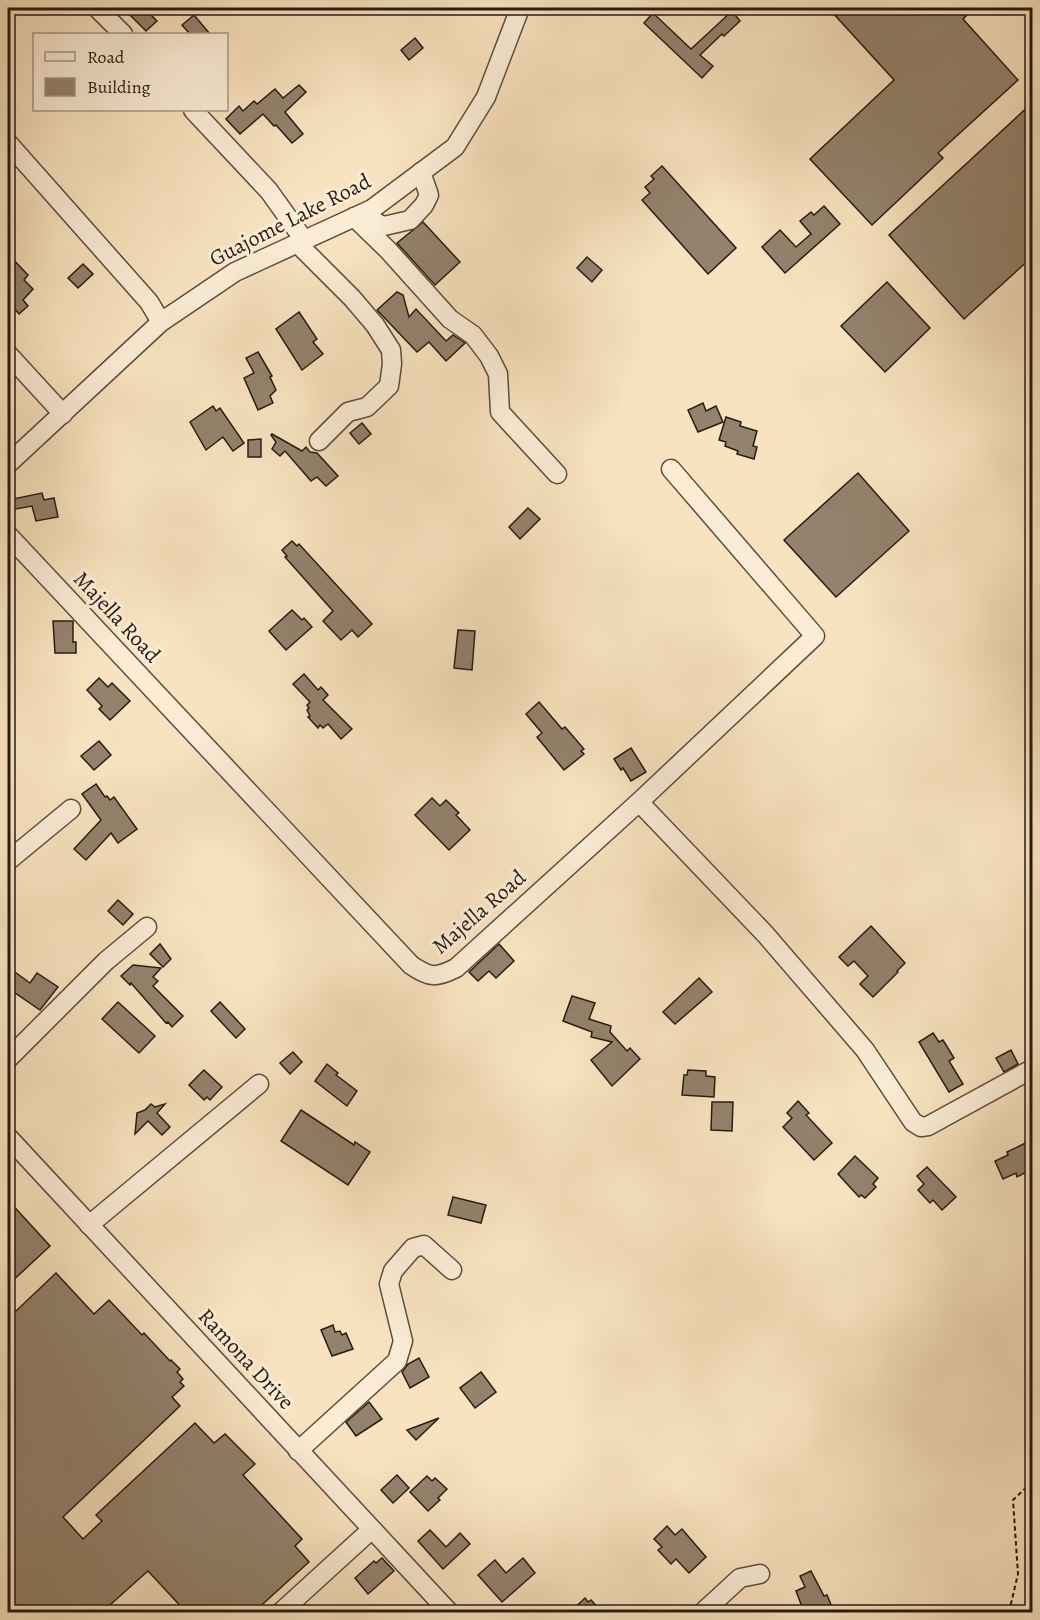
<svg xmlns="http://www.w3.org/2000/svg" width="1040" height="1620" font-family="Alegreya,serif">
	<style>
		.building { fill: #93826c; stroke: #261b13; stroke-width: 1.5 }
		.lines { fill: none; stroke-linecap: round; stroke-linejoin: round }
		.minor-casing { stroke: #5a4d3e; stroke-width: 21 }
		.path { stroke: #261b13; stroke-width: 2; stroke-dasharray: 4.5 3; stroke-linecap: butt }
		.minor { stroke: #faecd5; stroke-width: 18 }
		.labels { text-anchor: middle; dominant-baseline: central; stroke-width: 6; stroke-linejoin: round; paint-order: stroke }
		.street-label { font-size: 22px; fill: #261b13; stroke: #faecd5 }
	</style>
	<rect width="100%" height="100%" fill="#f8e2bf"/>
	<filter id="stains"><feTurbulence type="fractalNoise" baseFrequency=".00333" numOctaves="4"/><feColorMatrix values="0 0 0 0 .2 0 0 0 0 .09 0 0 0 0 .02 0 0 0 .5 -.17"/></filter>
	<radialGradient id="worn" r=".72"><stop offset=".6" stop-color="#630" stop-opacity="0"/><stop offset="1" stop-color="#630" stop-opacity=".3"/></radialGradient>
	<g class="building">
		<path d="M123,8h21l13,13 -11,10z"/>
		<path d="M837,8h123l7,7 -4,4 55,61 -80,73 5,5 -71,67 -62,-66 84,-79 -62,-68z"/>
		<path d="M732,11l8,10 -16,15 -2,-2 -22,21 13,11 -11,12 -58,-55 9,-10 38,36z"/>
		<path d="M194,15l16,19h-20l-8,-9z"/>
		<path d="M415,38l8,10 -14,12 -8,-10z"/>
		<path d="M299,85l7,7 -21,20 18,22 -11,9 -16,-18 -2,1 -11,-12 -23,20 -14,-15 13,-13 4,5 11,-10 3,3 18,-15 8,9z"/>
		<path d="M1032,103v154l-68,62 -75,-84z"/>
		<path d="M662,166l74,82 -28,26 -66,-74 8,-7 -5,-6 9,-8 -3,-3z"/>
		<path d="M824,206l16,18 -55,49 -23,-26 18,-17 16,17 15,-13 -11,-13 11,-9 3,3z"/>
		<path d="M423,222l37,40 -25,23 -38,-42z"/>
		<path d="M8,254l20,21 -4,5 9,9 -10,11 5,6 -9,8 -5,-6 -6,6z"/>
		<path d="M587,257l15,13 -10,12 -15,-14z"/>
		<path d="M83,264l10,10 -15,14 -10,-10z"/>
		<path d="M887,282l43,46 -45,44 -44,-46z"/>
		<path d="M397,292l6,3 6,22 7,-8 30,32 7,-6 12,8 -19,18 -17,-19 -12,10 -40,-42z"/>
		<path d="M299,312l18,27 -4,3 10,12 -21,16 -26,-41z"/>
		<path d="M258,352l14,24 -2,1 6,13 -6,6 3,7 -15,7 -14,-32 10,-5 -8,-15z"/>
		<path d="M703,403l3,8 10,-5 7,16 -25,10 -10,-22z"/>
		<path d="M213,406l3,5 4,-3 24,35 -11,8 -10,-14 -17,13 -16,-28z"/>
		<path d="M726,417l15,5 -1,4 17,5 -4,15 4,1 -3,12 -17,-5 1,-3 -13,-5 1,-4 -7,-2z"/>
		<path d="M362,423l9,11 -12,10 -9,-11z"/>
		<path d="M272,434l30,17 4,-4 4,5 7,1 21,23 -12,10 -9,-9 -6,4 -26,-30 -5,5 -8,-7 4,-7 -5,-7z"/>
		<path d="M261,439v18h-13v-17z"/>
		<path d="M858,473l51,58 -73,66 -52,-57z"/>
		<path d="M42,493l2,7 10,-2 4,19 -22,4 -4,-15 -22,4 -2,-10z"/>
		<path d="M528,508l12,11 -20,20 -11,-12z"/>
		<path d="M292,541l5,5 2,-2 73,80 -14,13 -6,-7 -11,10 -18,-19 10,-10 -48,-54 2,-1 -5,-6z"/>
		<path d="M292,610l10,10 2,-2 8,9 -26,23 -17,-19z"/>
		<path d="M53,621h20v21h3v11h-21z"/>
		<path d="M458,630l17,1 -3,39 -18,-2z"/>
		<path d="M304,674l14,16 3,-3 7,8 -5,5 29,29 -11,10 -13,-15 -5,4 -3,-3 -2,3 -10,-11 2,-1 -3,-6 2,-2 -2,-3 3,-3 -17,-18z"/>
		<path d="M99,678l9,9 4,-4 18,18 -20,19 -11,-11 3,-3 -15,-16z"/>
		<path d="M539,702l23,27 3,-2 19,22 -3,2 3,3 -20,16 -27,-33 5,-4 -16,-19z"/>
		<path d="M99,741l12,14 -17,15 -13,-14z"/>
		<path d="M631,748l15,24 -15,9 -8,-13 -2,2 -7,-11z"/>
		<path d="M96,784l9,13 2,-1 3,4 4,-3 23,32 -19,14 -7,-10 -25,27 -12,-11 27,-29 -19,-26z"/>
		<path d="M432,798l8,8 6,-6 13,13 -3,2 14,15 -21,20 -34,-35z"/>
		<path d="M118,900l15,14 -10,11 -15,-14z"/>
		<path d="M871,926l34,37 -8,8 1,1 -25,25 -13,-13 8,-8 -14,-15 -6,5 -9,-9z"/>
		<path d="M160,944l11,15 -8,8 -13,-13z"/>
		<path d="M499,944l15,17 -18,17 -7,-7 -11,10 -9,-9z"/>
		<path d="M133,965l28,3 -8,9 5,4 -5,5 30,30 -11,11 -4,-5 -2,1 -35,-40 -1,2 -9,-9z"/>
		<path d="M8,967l22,16 7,-10 21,14 -18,23 -32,-22z"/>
		<path d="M699,978l13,14 -37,32 -12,-12z"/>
		<path d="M572,996l23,7 -6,16 22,7 -1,6 17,19 3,-3 10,11 -28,27 -21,-26 21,-18 -21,-5 1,-5 -29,-11z"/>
		<path d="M118,1002l37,34 -16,17 -37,-34z"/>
		<path d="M220,1002l25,27 -9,9 -25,-27z"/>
		<path d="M933,1033l6,9 4,-2 11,18 -5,3 14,23 -14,8 -30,-50z"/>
		<path d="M1011,1050l7,14 -14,8 -8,-14z"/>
		<path d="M293,1052l9,10 -12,12 -10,-11z"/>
		<path d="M327,1064l11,9 -2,2 21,16 -10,15 -32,-25z"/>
		<path d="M204,1070l18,17 -12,13 -3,-3 -3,3 -15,-15z"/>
		<path d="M688,1070l18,1v5l9,1 -1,20 -32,-2 2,-20h3z"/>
		<path d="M798,1101l11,12 -3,2 26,28 -18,17 -31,-33 9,-9 -5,-5z"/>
		<path d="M712,1102h21l-1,29 -21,-1z"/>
		<path d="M151,1104l4,3 10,-3 -8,9 13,14 -8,8 -14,-14 -13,13 2,-21 8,-3z"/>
		<path d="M301,1110l53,35 1,-3 15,10 -22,33 -67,-44z"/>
		<path d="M1032,1140v29l-15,8 -1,-4 -13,6 -8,-18 13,-6 -1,-3z"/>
		<path d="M855,1156l23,22 -5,6 3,3 -11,11 -4,-3 -2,2 -21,-23z"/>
		<path d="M927,1167l29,30 -14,13 -9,-10 -3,3 -12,-13 6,-6 -7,-8z"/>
		<path d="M453,1197l33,8 -5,18 -33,-8z"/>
		<path d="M8,1200l42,46 -42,39z"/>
		<path d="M56,1273l38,41 15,-14 33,35 2,-2 26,28 1,-1 9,9 -3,3 6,7 -3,3 4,4 -12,11 8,9 -117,111 20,22 19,-18 -6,-6 99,-92 19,20 11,-9 30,30 -12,11 59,64 -7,7 14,16 -55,50h-68l-38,-41 -46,41h-94v-308l7,8z"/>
		<path d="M333,1325l2,7 5,-1 2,4 4,-2 7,16 -21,7 -11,-26z"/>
		<path d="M419,1358l10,19 -19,11 -8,-16 6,-8z"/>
		<path d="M481,1372l15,20 -21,16 -15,-20z"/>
		<path d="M369,1402l13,17 -26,17 -10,-14z"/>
		<path d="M439,1418l-23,22 -9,-10z"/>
		<path d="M397,1475l12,13 -16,15 -12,-13z"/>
		<path d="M427,1476l5,5 3,-3 12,11 -9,9 2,2 -12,11 -18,-19z"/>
		<path d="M667,1526l8,9 7,-6 24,28 -17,16 -13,-14 -5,5 -13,-14 4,-3 -8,-8z"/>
		<path d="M430,1530l16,17 14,-14 10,11 -27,25 -25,-28z"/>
		<path d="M382,1558l12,13 -26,23 -13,-16 19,-17 2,2z"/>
		<path d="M523,1558l12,15 -33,29 -24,-27 17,-15 11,13z"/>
		<path d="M811,1571l13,25 3,-1 7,17h-30l-8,-21 9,-4 -5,-11z"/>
		<path d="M585,1598l3,4 3,-2 11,12h-32z"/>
	</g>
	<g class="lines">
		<defs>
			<g id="minor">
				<path d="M97,8l26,26"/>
				<path d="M193,110l76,81 35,49"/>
				<path d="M8,143l141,159 12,20"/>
				<path d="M364,213l13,10 7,3 26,-6 14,-15 5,-10 -8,-23"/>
				<path d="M354,217l34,33 62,69 23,16 16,21 9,18 2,38 57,62"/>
				<path d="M297,243l55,55 23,27 16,25 1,14 -3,22 -22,21 -19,5 -29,29"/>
				<path d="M8,354l55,60"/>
				<path d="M8,464l153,-142 74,-50 137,-63 83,-62 31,-50 34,-89"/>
				<path d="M8,535l403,430c19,13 25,13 45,3l183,-166 176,-166 -144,-167"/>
				<path d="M639,802l127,133 99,115 48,72 8,5 7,-1 104,-57"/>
				<path d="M8,861l63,-52"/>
				<path d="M8,1059l98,-98 41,-34"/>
				<path d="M8,1137l441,475"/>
				<path d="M89,1225l170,-141"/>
				<path d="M298,1451l99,-90 6,-20 -14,-57 4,-13 20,-23 11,-3 28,25"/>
				<path d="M281,1612l91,-83"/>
				<path d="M703,1612l37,-34 20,-4"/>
			</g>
		</defs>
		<use href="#minor" class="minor-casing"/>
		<path class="path" d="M1009,1612l9,-38 -5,-74 19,-18"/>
		<use href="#minor" class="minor"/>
	</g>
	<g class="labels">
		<g class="street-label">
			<text transform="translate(290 220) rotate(-27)">Guajome Lake Road</text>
			<text transform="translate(117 617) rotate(47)">Majella Road</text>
			<text transform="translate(479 912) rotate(-41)">Majella Road</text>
			<text transform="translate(246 1359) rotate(47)">Ramona Drive</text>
		</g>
	</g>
	<rect width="1040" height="1620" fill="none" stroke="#f8e2bf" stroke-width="30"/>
	<rect x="9" y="9" width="1022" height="1602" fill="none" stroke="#261b13" stroke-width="3"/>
	<rect x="15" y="15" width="1010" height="1590" fill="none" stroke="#261b13" stroke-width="1.5"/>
	<rect x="33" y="33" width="195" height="78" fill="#faecd5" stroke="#a59887" stroke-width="1.5"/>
	<rect x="45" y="52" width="30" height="9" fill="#faecd5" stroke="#a59887" stroke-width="1.5"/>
	<text x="87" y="63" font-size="18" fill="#261b13">Road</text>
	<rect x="45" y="78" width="30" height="18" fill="#93826c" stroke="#a59887" stroke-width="1.5"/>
	<text x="87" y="93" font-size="18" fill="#261b13">Building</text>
	<rect width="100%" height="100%" filter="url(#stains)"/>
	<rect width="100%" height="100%" fill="url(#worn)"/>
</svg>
